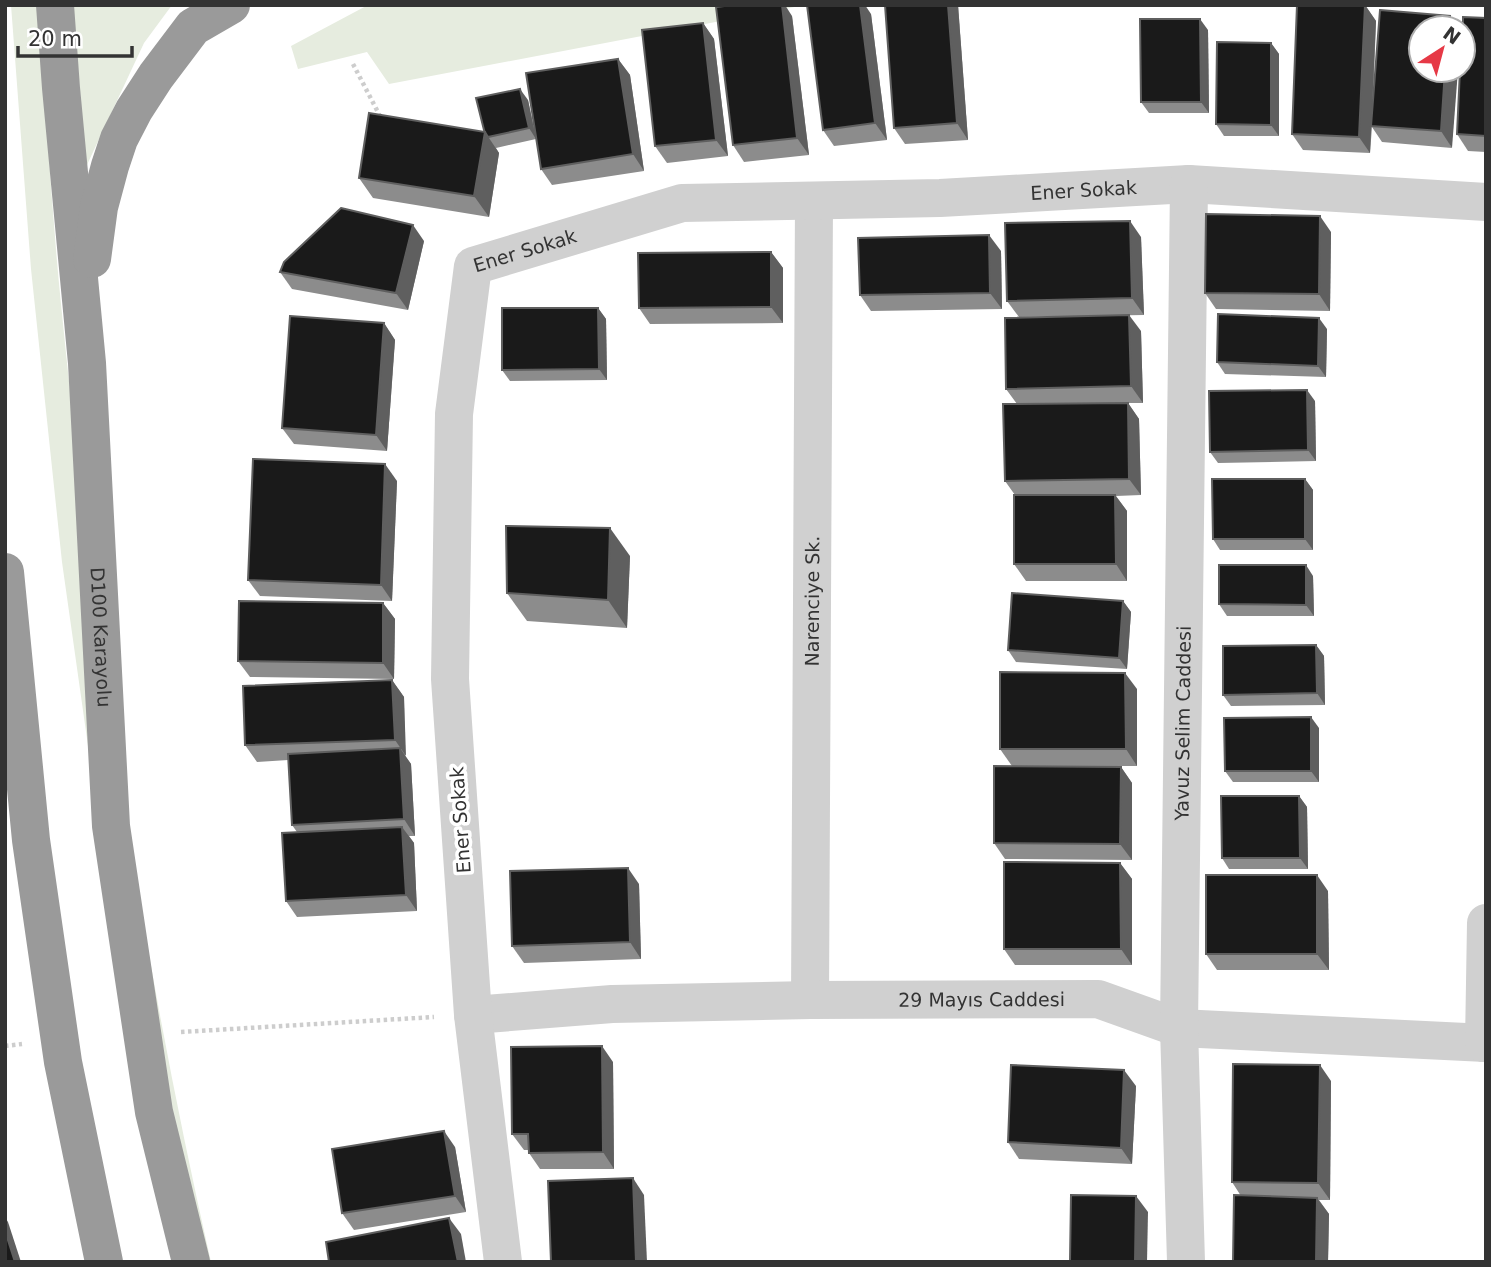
<svg xmlns="http://www.w3.org/2000/svg" width="1491" height="1267" font-family="'DejaVu Sans',sans-serif">
	<style>
		.green { fill: #e6ecdf }
		.lines { fill: none; stroke-linecap: round; stroke-linejoin: round }
		.path { stroke: #cdcdcd; stroke-width: 4.5; stroke-dasharray: 3.5 3.5; stroke-linecap: butt }
		.minor { stroke: #d0d0d0; stroke-width: 38 }
		.highway { stroke: #9a9a9a; stroke-width: 38 }
		.wall { fill: #8c8c8c }
		.shaded-wall { fill: #5f5f5f }
		.building { fill: #1a1a1a; stroke: #5f5f5f; stroke-width: 2 }
		.labels { text-anchor: middle; dominant-baseline: central; stroke-width: 7; stroke-linejoin: round; paint-order: stroke }
		.street-label { font-size: 19px; fill: #333; stroke: #fff }
	</style>
	<rect width="100%" height="100%" fill="#fff"/>
	<g class="green">
		<path d="M11,5h28c7,100 12,200 22,299 32,322 78,642 150,958h-26l-95,-502 -28,-198 -31,-293z"/>
		<path d="M73,5h99l-28,38 -58,124z"/>
		<path d="M368,5h437l-416,79 -22,-32 -69,17 -7,-23z"/>
	</g>
	<g class="lines">
		<g class="path">
			<path d="M353,64l28,54"/>
			<path d="M181,1032l253,-15"/>
			<path d="M5,1046l17,-2"/>
		</g>
		<g class="minor">
			<path id="s1" d="M810,1000l4,-799"/>
			<path id="s2" d="M473,1015l139,-11 198,-4 288,-1 81,29 307,15"/>
			<path d="M1484,1043l2,-120"/>
			<path id="s3" d="M503,1262l-30,-247 -23,-336 4,-265 19,-148 209,-63 258,-5 249,-14 297,18"/>
			<path id="s4" d="M1186,1262l-7,-234 10,-844"/>
		</g>
		<g class="highway">
			<path id="s5" d="M55,5l6,83 26,275 24,463 43,286 37,150"/>
			<path d="M92,259l7,-52 11,-41 9,-27 15,-29 22,-34 37,-49 38,-22"/>
			<path d="M5,572l26,268 32,222 41,200"/>
		</g>
	</g>
	<g class="wall">
		<path d="M885,5h73l10,135 -63,4 -11,-16z"/>
		<path d="M1365,5l11,16 -3,84 7,-95 72,138 -70,-6 -10,-15 -2,26 -67,-3 -11,-16z"/>
		<path d="M871,14l16,126 -53,6 -11,-16z"/>
		<path d="M792,16l17,139 -65,7 -11,-17z"/>
		<path d="M1486,18v134l-18,-1 -11,-17z"/>
		<path d="M703,23l11,16 14,117 -61,7 -12,-17z"/>
		<path d="M1208,30l1,83h-60l-8,-11z"/>
		<path d="M1271,43l8,11v82h-55l-8,-12z"/>
		<path d="M618,59l12,16 14,96 -92,14 -11,-16 -5,-30 -40,9 3,5 -10,64 -116,-19 -14,-20 125,-46 44,-32 7,32z"/>
		<path d="M1331,232l-1,79 -114,-2 -11,-16z"/>
		<path d="M1141,237l3,78 -125,2 -12,-16z"/>
		<path d="M424,241l-16,69 -116,-21 -12,-17z"/>
		<path d="M1001,251l1,58 -131,2 -11,-16z"/>
		<path d="M771,252l12,16v55l-133,1 -11,-16z"/>
		<path d="M598,308l8,11 1,61 -97,1 -8,-11z"/>
		<path d="M384,323l11,17 -8,111 -93,-7 -12,-16z"/>
		<path d="M1327,329l-1,48 -101,-3 -8,-12z"/>
		<path d="M1141,331l2,72h-15l11,16 2,76 -25,1 11,15v70h-101l-12,-17 1,-69 -10,-14 12,-77 -11,-15z"/>
		<path d="M1315,401l1,60 -98,2 -8,-11z"/>
		<path d="M1305,479l8,11v60h-93l-7,-11z"/>
		<path d="M397,481l-5,120 -132,-5 -12,-16z"/>
		<path d="M630,556l-3,72 -100,-7 -20,-28z"/>
		<path d="M1313,576l1,40h-87l-8,-12z"/>
		<path d="M1123,601l8,11 -4,57 -111,-7 -8,-12z"/>
		<path d="M383,603l12,16 -1,60 -144,-2 -12,-16z"/>
		<path d="M1316,645l8,11 1,49 -94,1 -8,-11z"/>
		<path d="M392,680l12,17 1,59 6,8 4,72h-6l5,7 3,68 -120,6 -11,-16 11,-69 -5,-7 -4,-65 -31,2 -12,-17z"/>
		<path d="M1137,689v77h-125l-12,-17z"/>
		<path d="M1319,728v54h-86l-8,-11z"/>
		<path d="M1121,767l11,16v77l-127,-1 -11,-16z"/>
		<path d="M1299,796l8,11 1,62h-79l-7,-11z"/>
		<path d="M1120,863l12,16v86h-117l-11,-16z"/>
		<path d="M639,884l2,75 -117,4 -12,-17z"/>
		<path d="M1328,891l1,79h-112l-11,-16z"/>
		<path d="M613,1062l1,107h-74l-11,-16v-3h-5l-12,-16z"/>
		<path d="M1331,1081l-1,119h-11l10,14 -1,48h-95l8,-66 -9,-14z"/>
		<path d="M1136,1086l-4,78 -113,-5 -11,-17z"/>
		<path d="M455,1147l11,65 -112,18 -12,-17z"/>
	</g>
	<g class="shaded-wall">
		<path d="M782,5h3l7,11 17,139 -12,-17z"/>
		<path d="M860,5h5l6,9 16,126 -12,-17z"/>
		<path d="M948,5h10l10,135 -11,-17z"/>
		<path d="M1365,5l11,16 -6,132 -11,-16z"/>
		<path d="M1450,16l8,12h-9z"/>
		<path d="M1200,19l8,11 1,83 -8,-11z"/>
		<path d="M703,23l11,16 14,117 -12,-16z"/>
		<path d="M1271,43l8,11v82l-8,-11z"/>
		<path d="M618,59l12,16 14,96 -11,-17z"/>
		<path d="M1445,70h13l-6,78 -11,-17z"/>
		<path d="M520,89l8,11 8,39 -7,-11z"/>
		<path d="M485,132l14,21 -10,64 -15,-21z"/>
		<path d="M1320,216l11,16 -1,79 -11,-17z"/>
		<path d="M1130,221l11,16 3,78 -12,-17z"/>
		<path d="M413,225l11,16 -16,69 -12,-17z"/>
		<path d="M989,235l12,16 1,58 -12,-16z"/>
		<path d="M771,252l12,16v55l-12,-16z"/>
		<path d="M598,308l8,11 1,61 -8,-11z"/>
		<path d="M1129,315l12,16 2,72 -12,-17z"/>
		<path d="M1319,318l8,11 -1,48 -8,-11z"/>
		<path d="M384,323l11,17 -8,111 -11,-16z"/>
		<path d="M1307,390l8,11 1,60 -8,-11z"/>
		<path d="M1128,403l11,16 2,76 -12,-16z"/>
		<path d="M385,464l12,17 -5,120 -11,-16z"/>
		<path d="M1305,479l8,11v60l-8,-11z"/>
		<path d="M1115,495l12,16v70l-11,-17z"/>
		<path d="M610,528l20,28 -3,72 -19,-28z"/>
		<path d="M1306,565l7,11 1,40 -8,-11z"/>
		<path d="M1123,601l8,11 -4,57 -8,-11z"/>
		<path d="M383,603l12,16 -1,60 -11,-16z"/>
		<path d="M1316,645l8,11 1,49 -8,-12z"/>
		<path d="M1125,673l12,16v77l-11,-17z"/>
		<path d="M392,680l12,17 2,59 -11,-16z"/>
		<path d="M1311,717l8,11v54l-8,-11z"/>
		<path d="M400,748l11,16 4,72 -11,-17z"/>
		<path d="M1121,767l11,16v77l-12,-16z"/>
		<path d="M1299,796l8,11 1,62 -8,-11z"/>
		<path d="M402,827l12,16 3,68 -11,-16z"/>
		<path d="M1120,863l12,16v86l-11,-16z"/>
		<path d="M628,868l11,16 2,75 -11,-17z"/>
		<path d="M1317,875l11,16 1,79 -12,-16z"/>
		<path d="M602,1046l11,16 1,107 -11,-17z"/>
		<path d="M1320,1065l11,16 -1,119 -12,-17z"/>
		<path d="M1124,1070l12,16 -4,78 -11,-16z"/>
		<path d="M444,1131l11,16 11,65 -11,-16z"/>
		<path d="M633,1178l11,17 3,67h-11z"/>
		<path d="M1136,1196l12,16 -1,50h-12z"/>
		<path d="M1317,1198l12,16 -1,48h-12z"/>
		<path d="M5,1217l3,5 13,40h-6l-10,-31z"/>
		<path d="M449,1218l12,16 5,28h-8z"/>
	</g>
	<g class="building">
		<path d="M733,5h49l15,133 -64,7 -17,-138z"/>
		<path d="M807,5h53l15,118 -52,7z"/>
		<path d="M885,5h63l9,118 -63,5z"/>
		<path d="M1297,5h68l-6,132 -67,-3z"/>
		<path d="M1380,10l70,6 -1,12h-28v42h24l-4,61 -70,-5z"/>
		<path d="M1463,17l23,1v118l-29,-2 3,-64h3z"/>
		<path d="M1140,19h60l1,83h-60z"/>
		<path d="M703,23l13,117 -61,6 -13,-116z"/>
		<path d="M1217,42l54,1v82l-55,-1z"/>
		<path d="M618,59l15,95 -92,15 -15,-96z"/>
		<path d="M520,89l9,39 -41,9 -3,-5v2l-9,-36z"/>
		<path d="M369,113l116,19 -11,64 -115,-18z"/>
		<path d="M341,208l72,17 -17,68 -116,-21 4,-10z"/>
		<path d="M1206,214l114,2 -1,78 -114,-1z"/>
		<path d="M1130,221l2,77 -125,3 -2,-78z"/>
		<path d="M989,235l1,58 -130,2 -2,-57z"/>
		<path d="M771,252v55l-132,1 -1,-55z"/>
		<path d="M502,308h96l1,61 -97,1z"/>
		<path d="M1218,314l101,4 -1,48 -101,-4z"/>
		<path d="M1129,315l2,71 -125,3 -1,-71z"/>
		<path d="M290,316l94,7 -8,112 -94,-7z"/>
		<path d="M1307,390l1,60 -98,2 -1,-61z"/>
		<path d="M1128,403l1,76 -124,2 -2,-77z"/>
		<path d="M253,459l132,5 -4,121 -133,-5z"/>
		<path d="M1212,479h93v60h-92z"/>
		<path d="M1014,495h101l1,69h-102z"/>
		<path d="M506,526l104,2 -2,72 -101,-7z"/>
		<path d="M1219,565h87v40l-87,-1z"/>
		<path d="M1012,593l111,8 -4,57 -111,-8z"/>
		<path d="M239,601l144,2v60l-145,-2z"/>
		<path d="M1316,645l1,48 -94,2v-49z"/>
		<path d="M1000,672l125,1 1,76h-126z"/>
		<path d="M392,680l3,60 -150,5 -2,-59z"/>
		<path d="M1311,717v54h-86l-1,-53z"/>
		<path d="M400,748l4,71 -112,6 -4,-71z"/>
		<path d="M994,766l127,1 -1,77 -126,-1z"/>
		<path d="M1221,796h78l1,62h-78z"/>
		<path d="M402,827l4,68 -120,6 -4,-68z"/>
		<path d="M1004,862l116,1 1,86h-117z"/>
		<path d="M628,868l2,74 -118,4 -2,-75z"/>
		<rect x="1206" y="875" width="111" height="79"/>
		<path d="M602,1046l1,106 -74,1 -1,-19h-16l-1,-87z"/>
		<path d="M1233,1064l87,1 -2,118 -86,-1z"/>
		<path d="M1011,1065l113,5 -3,78 -113,-6z"/>
		<path d="M444,1131l11,65 -113,17 -10,-64z"/>
		<path d="M633,1178l3,84h-85l-3,-81z"/>
		<path d="M1071,1195l65,1 -1,66h-65z"/>
		<path d="M1234,1195l83,3 -1,64h-83z"/>
		<path d="M449,1218l9,44h-129l-3,-20z"/>
		<path d="M5,1231l10,31h-10z"/>
	</g>
	<g class="labels">
		<g class="street-label">
			<text stroke="none"><textPath href="#s3" startOffset="1620">Ener Sokak</textPath></text>
			<text stroke="none"><textPath href="#s3" startOffset="1054">Ener Sokak</textPath></text>
			<text stroke="none"><textPath href="#s1" startOffset="399">Narenciye Sk.</textPath></text>
			<text stroke="none"><textPath href="#s5" startOffset="634">D100 Karayolu</textPath></text>
			<text stroke="none"><textPath href="#s4" startOffset="539">Yavuz Selim Caddesi</textPath></text>
			<text transform="translate(460 820) rotate(-94)">Ener Sokak</text>
			<text stroke="none"><textPath href="#s2" startOffset="509">29 Mayıs Caddesi</textPath></text>
		</g>
	</g>
	<rect width="1491" height="1267" fill="none" stroke="#333333" stroke-width="14"/>
	<g transform="translate(1442 49) rotate(36)"><circle r="33" fill="#ffffff" stroke="#adadad" stroke-width="2"/>
	<path d="M0-5L12 26L0 18L-12 26Z" fill="#e63946"/>
	<text y="-10" font-size="19" font-weight="bold" text-anchor="middle" fill="#333333">N</text>
	</g>
	<path d="M18 46v10h114v-10" fill="none" stroke="#333333" stroke-width="3.5"/>
	<text x="28" y="46" font-size="21" fill="#333333" stroke="#ffffff" stroke-width="5" paint-order="stroke">20 m</text>
</svg>
